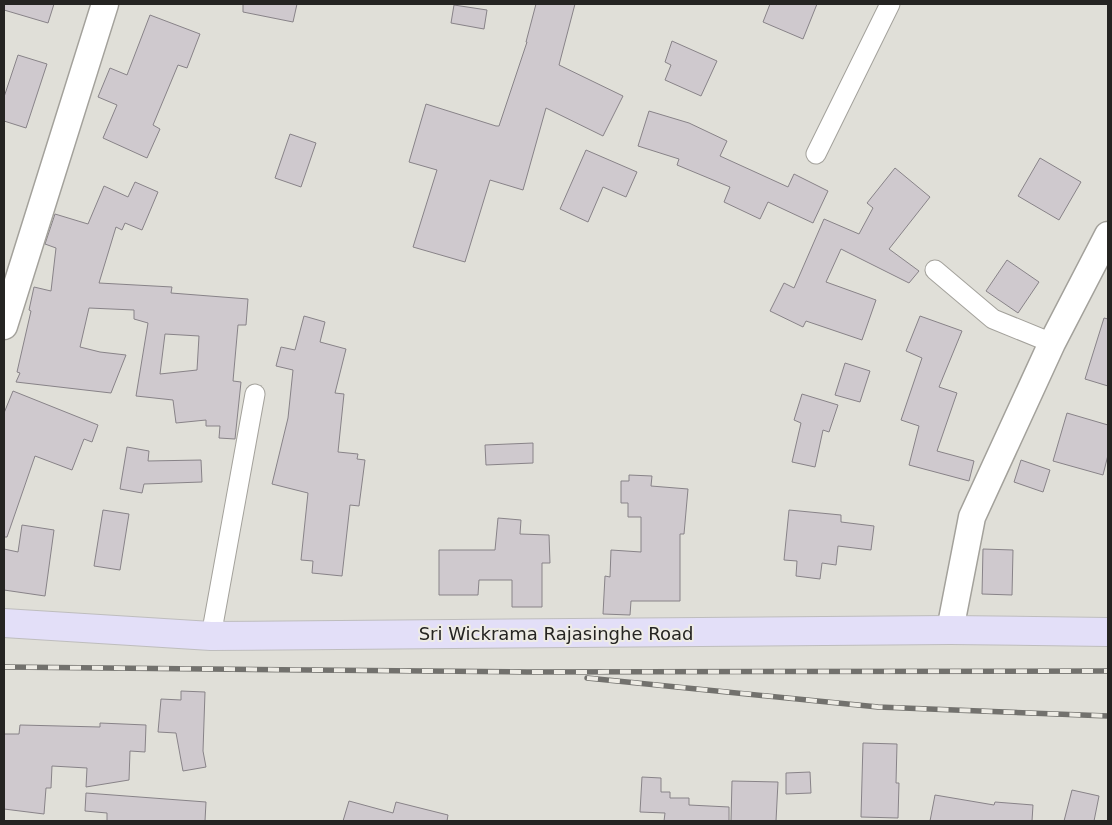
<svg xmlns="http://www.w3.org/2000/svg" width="1112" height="825" font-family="'DejaVu Sans',sans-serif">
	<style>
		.building { fill: #cfc9ce; stroke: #888388; fill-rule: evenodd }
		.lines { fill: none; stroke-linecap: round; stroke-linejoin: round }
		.street-casing { stroke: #a3a19b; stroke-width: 21 }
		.secondary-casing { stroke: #a3a19b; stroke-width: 29 }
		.primary-casing { stroke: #bebdbd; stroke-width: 30 }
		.street { stroke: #fff; stroke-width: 19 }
		.secondary { stroke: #fff; stroke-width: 26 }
		.primary { stroke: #e3dff8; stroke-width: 28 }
		.rail-casing { stroke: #72716d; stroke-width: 5.5 }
		.rail { stroke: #eeece5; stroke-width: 4; stroke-dasharray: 11; stroke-linecap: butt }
		.labels { text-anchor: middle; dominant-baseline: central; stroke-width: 4; stroke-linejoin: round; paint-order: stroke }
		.street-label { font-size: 18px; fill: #252422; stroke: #eeece5 }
	</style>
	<rect width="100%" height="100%" fill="#e0dfd8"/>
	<g class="building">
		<path d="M4,4h50l-6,19 -44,-13z"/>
		<path d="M243,4h54l-4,18 -50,-10z"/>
		<path d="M536,4h39l-16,61 64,31 -20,40 -57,-28 -23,82 -33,-10 -25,82 -52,-15 24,-77 -28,-8 17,-58 70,22h3l28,-84h-1z"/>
		<path d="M770,4h47l-14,35 -40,-17z"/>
		<path d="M454,5l33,5 -3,19 -33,-6z"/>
		<path d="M150,15l50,19 -13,34 -9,-3 -25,60 7,4 -13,29 -44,-20 14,-33 -19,-8 12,-29 17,7z"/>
		<path d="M672,41l45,20 -16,35 -36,-16 6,-15 -6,-3z"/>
		<path d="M18,55l29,9 -21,64 -22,-7v-24z"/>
		<path d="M649,111l40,12 38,18 -7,15 68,31 6,-13 34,17 -15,32 -45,-21 -8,17 -36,-17 6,-15 -53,-22 2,-6 -41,-13z"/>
		<path d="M290,134l26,9 -15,44 -26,-9z"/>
		<path d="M586,150l51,22 -11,25 -23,-10 -15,35 -28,-13z"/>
		<path d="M1040,158l41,24 -22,38 -41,-24z"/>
		<path d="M895,168l35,29 -41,52 30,22 -10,12 -68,-34 -15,33 50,18 -14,40 -56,-19 -3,6 -33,-16 14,-28 10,5 30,-69 35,15 14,-26 -6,-5z"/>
		<path d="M135,182l23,10 -16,38 -17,-7 -3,7 -6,-3 -17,56 73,4 -1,6 77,6 -2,26h-8l-5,56 8,1 -6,57 -16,-1 1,-12h-14v-6l-30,3 -3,-23 -37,-4 12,-73 -14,-4v-9l-45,-2 -9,39 20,5 26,3 -15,38 -95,-11 4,-9 -3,-1 14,-61 -2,-1 5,-23 17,4 5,-43 -11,-4 10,-30 33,10 16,-38 24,11zM165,334l34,2 -2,34 -37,4z"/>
		<path d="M1007,260l32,22 -21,31 -32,-22z"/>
		<path d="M304,316l21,6 -5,20 26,7 -11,44 9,1 -6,58 20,2 -1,5 8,1 -6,46 -9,-1 -8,71 -30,-3 1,-12 -12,-1 7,-67 -36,-9 16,-66 5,-48 -17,-4 5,-19 14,3z"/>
		<path d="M920,316l42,15 -23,56 18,6 -20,58 37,10 -5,20 -60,-16 10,-39 -18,-6 21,-62 -16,-7z"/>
		<path d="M1104,318l4,1v67l-23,-7z"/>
		<path d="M845,363l25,8 -10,31 -25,-7z"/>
		<path d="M13,391l85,34 -6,17 -8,-3 -12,31 -37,-14 -28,81h-3v-124z"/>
		<path d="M802,394l36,11 -9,27 -6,-2 -8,37 -23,-5 9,-39 -7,-3z"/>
		<path d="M1067,413l41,12v30l-5,20 -50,-14z"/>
		<path d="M533,443v20l-47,2 -1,-20z"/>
		<path d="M127,447l22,4 -1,10 53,-1 1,22 -58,2 -2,9 -22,-4z"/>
		<path d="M1021,460l29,10 -7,22 -29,-10z"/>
		<path d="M629,475l23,1 -1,10 37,3 -4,45h-4v67h-49l-1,14 -27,-1 2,-38 5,1 1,-27 30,2v-35h-13v-14h-7v-22h8z"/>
		<path d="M103,510l26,4 -9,56 -26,-4z"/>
		<path d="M789,510l52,5v7l33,4 -3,24 -33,-4 -2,19 -14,-2 -2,16 -24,-3 1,-15 -13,-1z"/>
		<path d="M498,518l23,2 -1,14 29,1 1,28h-8v44h-30v-27h-33l-1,15h-39v-45h56z"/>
		<path d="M22,525l32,5 -9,66 -41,-6v-41l14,3z"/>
		<path d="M983,549l30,1 -1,45 -30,-1z"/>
		<path d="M181,691l24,1 -2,59 3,16 -23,4 -7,-38 -18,-1 3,-33 20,1z"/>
		<path d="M100,723l46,2 -1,27 -15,-1 -1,29 -43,7 1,-19 -35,-2 -1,22h-5l-2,26 -40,-5v-75h15l1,-9 80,2z"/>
		<path d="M863,743l34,1 -1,39h3l-1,35 -37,-1z"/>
		<path d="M810,772l1,21 -25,1v-21z"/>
		<path d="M642,777l19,1v14h9v6h19v7l40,2v14h-65l1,-8 -25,-1z"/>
		<path d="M732,781l46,1 -2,39h-45z"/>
		<path d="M1072,790l27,6 -5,25h-30z"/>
		<path d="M86,793l120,9 -1,19h-98v-8l-22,-2z"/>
		<path d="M935,795l59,10 1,-3 38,3 -1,16h-102z"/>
		<path d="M349,801l44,12 3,-11 52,13 -1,6h-104z"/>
	</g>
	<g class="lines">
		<defs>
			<g id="street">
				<path d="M816,154l74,-150"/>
				<path d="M935,270l58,49 59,24"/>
				<path d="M211,636l44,-242"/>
			</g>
			<g id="secondary">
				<path d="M4,326l101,-322"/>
				<path d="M950,630l22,-113 80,-174 56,-108"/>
			</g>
			<path id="primary" d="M4,623l207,13 739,-6 158,2"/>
		</defs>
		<use href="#street" class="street-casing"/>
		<use href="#secondary" class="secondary-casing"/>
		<use href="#primary" class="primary-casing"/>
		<use href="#street" class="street"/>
		<use href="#secondary" class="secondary"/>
		<use href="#primary" class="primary"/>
		<defs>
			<g id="rail">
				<path d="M4,667l523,5 581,-1"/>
				<path d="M587,678l291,29 230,9"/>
			</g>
		</defs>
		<use href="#rail" class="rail-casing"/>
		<use href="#rail" class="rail"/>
	</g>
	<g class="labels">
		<g class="street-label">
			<text x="556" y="633">Sri Wickrama Rajasinghe Road</text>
		</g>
	</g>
	<rect width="1112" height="825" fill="none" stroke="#252422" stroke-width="10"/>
</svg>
